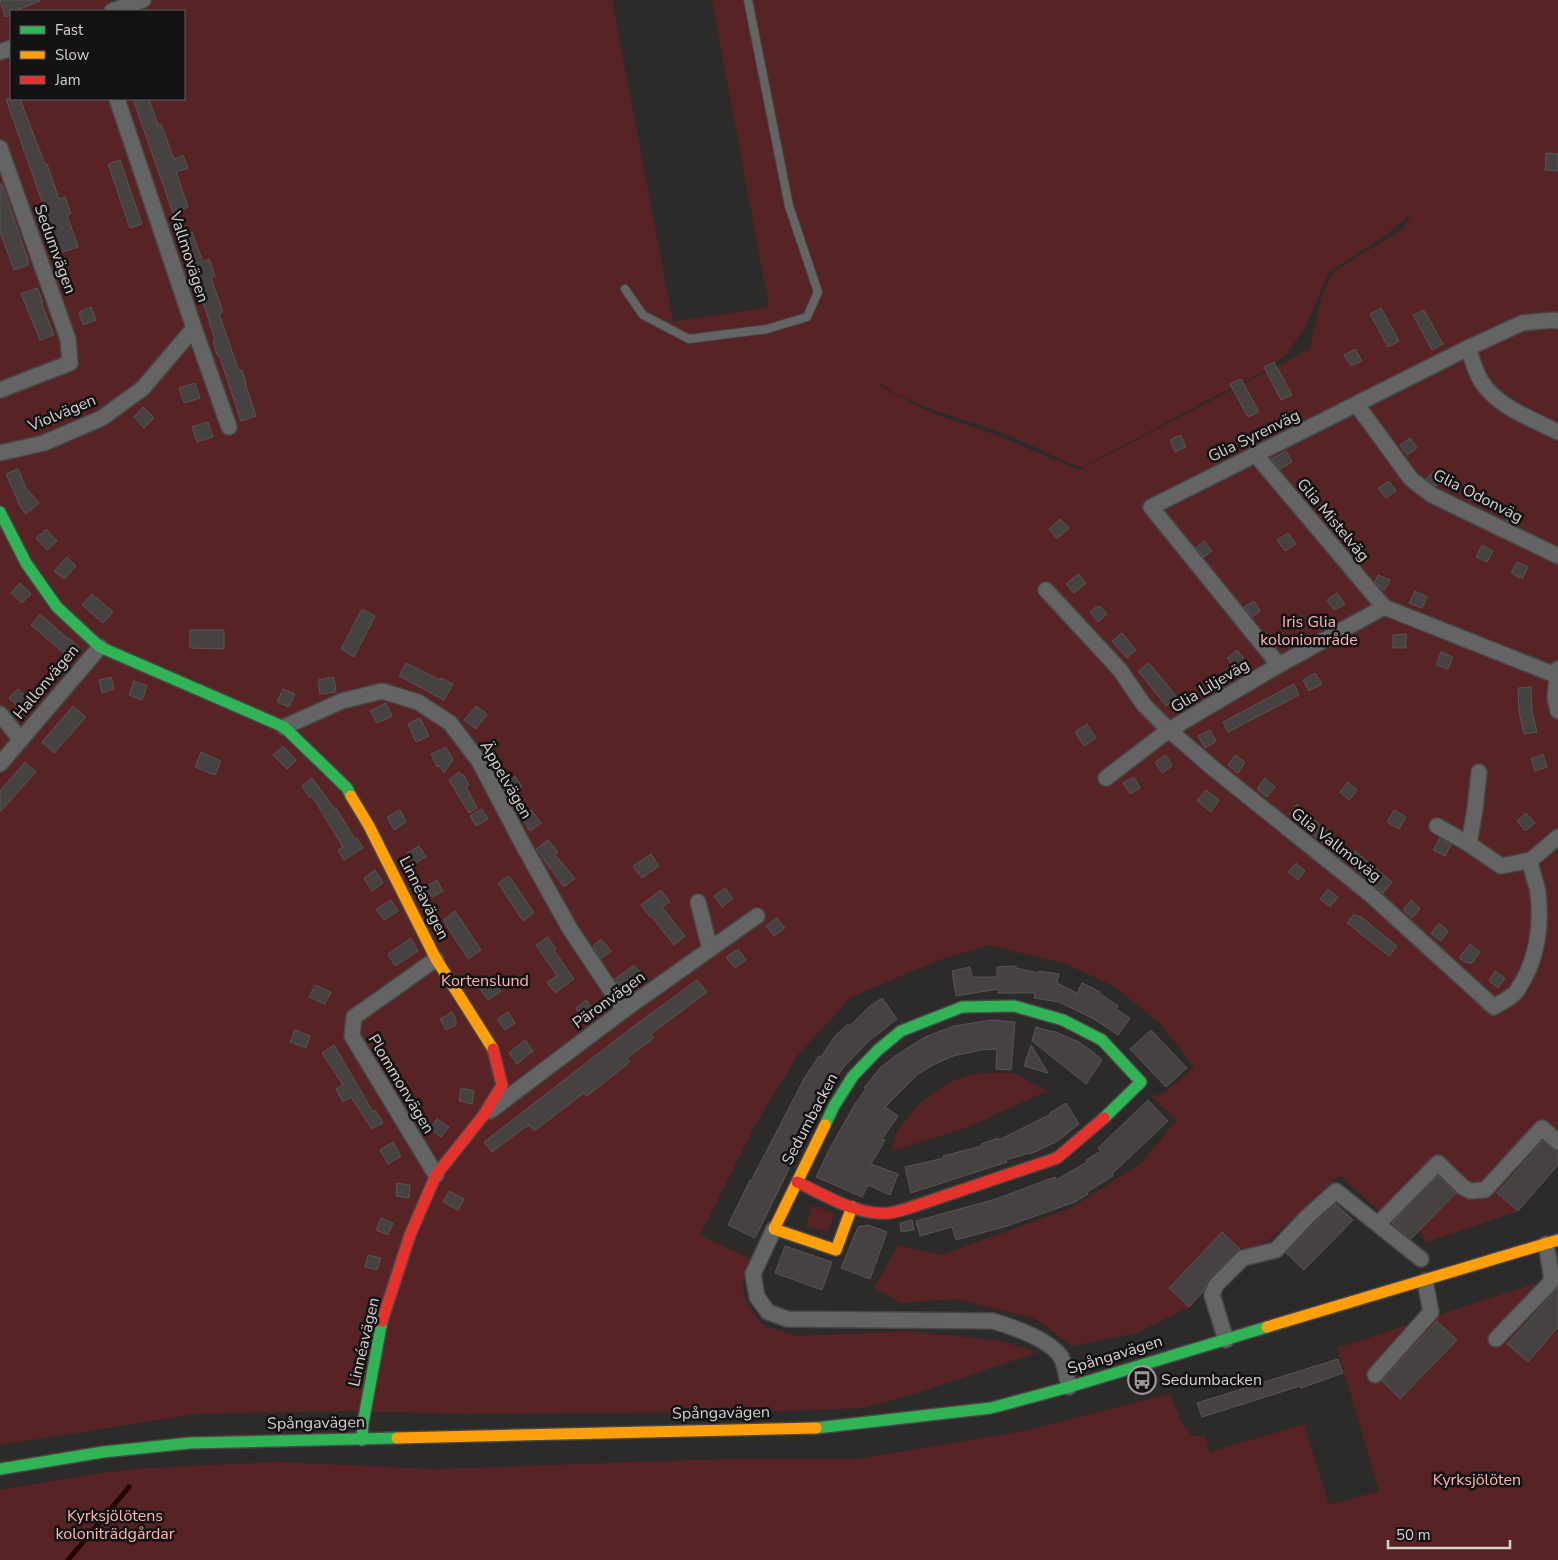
<svg xmlns="http://www.w3.org/2000/svg" width="1558" height="1560" font-family="'Nunito Sans',sans-serif">
	<style>
		.green { fill: #572325; fill-rule: evenodd }
		.lines { fill: none; stroke-linecap: round; stroke-linejoin: round }
		.stream { stroke: #250607; stroke-width: 5 }
		.building { fill: #464242; stroke: #575555 }
		.lane-casing { stroke: #474645; stroke-width: 10 }
		.street-casing { stroke: #474645; stroke-width: 18 }
		.fast-casing { stroke: #474645; stroke-width: 14 }
		.slow-casing { stroke: #474645; stroke-width: 14 }
		.jam-casing { stroke: #474645; stroke-width: 14 }
		.lane { stroke: #656464; stroke-width: 8 }
		.street { stroke: #656464; stroke-width: 15 }
		.fast { stroke: #30b455; stroke-width: 11 }
		.slow { stroke: #ff9f0a; stroke-width: 11 }
		.jam { stroke: #e5322d; stroke-width: 11 }
		.labels { text-anchor: middle; dominant-baseline: central; stroke-width: 5; stroke-linejoin: round; paint-order: stroke }
		.street-label { font-size: 16px; fill: #d4d1d0; stroke: #141212 }
		.park-label { font-size: 16px; fill: #fbb7b5; stroke: #141212 }
		.poi-label { font-size: 16px; fill: #d4d1d0; stroke: #141212; text-anchor: start }
	</style>
	<rect width="100%" height="100%" fill="#2d2a2a"/>
	<g class="green">
		<path d="M0,0h612l61,322 96,-15 -57,-307h846v1148l-13,-11 -48,55 21,19 -93,32 -5,-14 40,-40 -20,-20 -51,51 -49,-45 -71,65 -27,12 -20,-19 -53,55 20,19 -52,26 -65,13 -36,-27 -78,-20 -57,4 -27,-15 24,-43 44,10 129,-47 69,-44 37,-44 -25,-24 13,-3 29,-26 -34,-44 -48,-38 -46,-21 -77,-19 -47,14 -91,38 -54,59 -42,69 -55,110 52,25 -10,26 5,17 15,22 36,11 110,-5 88,9 42,12 -115,39 -58,17 -106,4 -296,2 -115,-3 -152,3 -196,31zM11,11h173v88h-173zM1411,214l-7,14 -71,44 -12,25 -11,52 -231,121 -83,-35 -67,-23 -48,-25 -3,-3h3l17,11 37,16 48,15 34,13 54,25 12,3 132,-71 47,-23 24,-18 20,-29 23,-54 53,-34z"/>
		<path d="M1014,1073l33,18 -81,37 -74,23c1,-6 2,-13 5,-18 15,-26 45,-52 74,-58 14,-3 29,-2 43,-2z"/>
		<path d="M812,1206l22,7 -6,19 -22,-6z"/>
		<path d="M1558,1276v8l-51,60 21,18 30,-35v233h-1558v-70l93,-16 53,-6 130,-6 159,7 290,-10h131l172,-29 142,-36 13,32 10,10h12l5,16 94,-28 25,81 50,-14 -42,-143z"/>
	</g>
	<g class="lines">
		<path class="stream" d="M68,1560l61,-73"/>
	</g>
	<g class="building">
		<path d="M0,0h40v1l-23,9v1h-6v4l-6,2z"/>
		<path d="M6,99h14l25,65h2l12,35 6,-2 6,17 -4,1 11,32 -18,6z"/>
		<path d="M133,99h16l9,26 3,-1 13,35 9,-4 5,13 -12,4 12,35 -15,6z"/>
		<path d="M1546,153l12,1v17l-13,-1z"/>
		<path d="M120,160l22,64 -12,4 -22,-64z"/>
		<path d="M0,184h2l26,76v5l-14,5 -14,-38z"/>
		<path d="M192,232l11,30 6,-3 6,17 -4,2 12,34 -4,2 20,57 3,-1 4,13h-1l11,33 -15,5 -22,-66h-2l-4,-14 2,-1 -12,-38 -24,-66z"/>
		<path d="M37,288l6,14h-2l13,33 -14,5 -19,-46z"/>
		<path d="M91,307l5,13 -13,5 -4,-13z"/>
		<path d="M1381,308l18,33 -11,6 -18,-33z"/>
		<path d="M1424,310l19,34 -11,6 -19,-35z"/>
		<path d="M1355,349l7,12 -11,5 -7,-11z"/>
		<path d="M1274,362l18,33 -11,5 -17,-33z"/>
		<path d="M1241,379l18,33 -11,5 -18,-33z"/>
		<path d="M195,383l5,15 -16,5 -5,-15z"/>
		<path d="M143,407l11,11 -10,10 -10,-11z"/>
		<path d="M208,422l5,15 -16,5 -5,-15z"/>
		<path d="M1181,435l5,12 -11,5 -5,-12z"/>
		<path d="M1410,438l7,10 -10,7 -7,-10z"/>
		<path d="M1286,451l6,11 -12,7 -9,-10z"/>
		<path d="M18,469l8,19 13,15 -13,11 -5,-6 -15,-34z"/>
		<path d="M1434,471l9,9 -7,6 -10,-7z"/>
		<path d="M1389,481l7,10 -10,7 -8,-10z"/>
		<path d="M1510,512l11,5 -4,9 -11,-6z"/>
		<path d="M1060,519l9,9 -12,11 -8,-10z"/>
		<path d="M46,529l11,12 -10,9 -11,-12z"/>
		<path d="M1288,533l8,11 -11,7 -8,-11z"/>
		<path d="M1204,541l8,10 -8,6 -8,-9z"/>
		<path d="M1482,545l11,6 -6,11 -11,-5z"/>
		<path d="M67,557l9,9 -12,13 -10,-8z"/>
		<path d="M1517,562l11,5 -6,12 -11,-6z"/>
		<path d="M1078,574l8,9 -12,10 -8,-9z"/>
		<path d="M1378,575l12,5 -6,11 -9,-9z"/>
		<path d="M20,583l11,11 -9,9 -11,-10z"/>
		<path d="M1415,591l12,6 -5,11 -13,-5z"/>
		<path d="M1337,593l8,11 -11,6 -7,-10z"/>
		<path d="M92,594l21,18 -10,11 -21,-18z"/>
		<path d="M1254,601l6,10 -8,6 -8,-10z"/>
		<path d="M1096,607h5l6,7 -9,8 -8,-10z"/>
		<path d="M362,609l13,7 -21,41 -13,-8z"/>
		<path d="M40,614l28,25 1,-1 11,10 -9,11 -40,-34z"/>
		<path d="M190,630h34v19l-34,-1z"/>
		<path d="M1122,633l14,17 -9,8 -15,-17z"/>
		<path d="M1406,634v14h-13v-13z"/>
		<path d="M1237,650l8,10 -10,8 -8,-10z"/>
		<path d="M1441,652l12,5 -5,12 -12,-4z"/>
		<path d="M406,663l34,17 1,-2 12,6 -9,16 -45,-24z"/>
		<path d="M1149,663l28,34 -11,9 -28,-35z"/>
		<path d="M1315,673l7,11 -13,7 -6,-11z"/>
		<path d="M111,677l3,12 -12,4 -3,-13z"/>
		<path d="M334,677l2,15 -16,2 -2,-14z"/>
		<path d="M134,681l13,5 -5,14 -13,-5z"/>
		<path d="M1294,684l5,11 -71,37 -5,-10z"/>
		<path d="M1531,687l1,24 5,21 -13,2 -5,-22 -1,-24z"/>
		<path d="M18,689l14,12 -10,10 -13,-13z"/>
		<path d="M283,689l12,5 -6,13 -12,-5z"/>
		<path d="M386,703l6,13 -15,7 -7,-12z"/>
		<path d="M73,706l13,11 -32,36 -12,-11z"/>
		<path d="M476,706l11,8 -11,15 -12,-9z"/>
		<path d="M420,718l9,18 -13,6 -8,-18z"/>
		<path d="M1087,724l9,14 -12,8 -9,-14z"/>
		<path d="M1210,730l6,11 -11,7 -7,-12z"/>
		<path d="M283,746l13,14 -9,9 -14,-14z"/>
		<path d="M446,747l7,13 -9,13 -4,-7 -3,1 -6,-13z"/>
		<path d="M201,752l20,9 -6,14 -20,-8z"/>
		<path d="M1543,754l4,13 -12,4 -4,-12z"/>
		<path d="M1166,755l6,11 -10,7 -7,-11z"/>
		<path d="M1235,755l10,7 -7,11 -10,-8z"/>
		<path d="M25,762l11,10 -36,40v-21z"/>
		<path d="M459,772l2,3 2,-1 6,11 -3,2 11,21 -8,5 -20,-33z"/>
		<path d="M515,776l7,11 -12,8 -8,-10z"/>
		<path d="M1134,777l6,11 -10,6 -7,-11z"/>
		<path d="M312,778l23,31 1,-1 19,31 2,-1 6,10 -19,12 -6,-10 5,-3 -31,-51 -2,2 -8,-12z"/>
		<path d="M1265,778l10,9 -8,10 -10,-8z"/>
		<path d="M1348,782l9,8 -8,10 -9,-8z"/>
		<path d="M1206,790l13,10 -8,12 -14,-11z"/>
		<path d="M1297,804l52,47 -8,8 -52,-45z"/>
		<path d="M482,809l6,10 -12,7 -6,-10z"/>
		<path d="M400,810l6,12 -12,8 -7,-13z"/>
		<path d="M531,810l10,13 -11,8 -9,-14z"/>
		<path d="M1394,810l12,7 -7,12 -12,-7z"/>
		<path d="M1526,813l9,10 -10,8 -8,-10z"/>
		<path d="M1440,838l11,7 -6,11 -12,-6z"/>
		<path d="M548,840l10,12 -3,3 20,23 -11,9 -28,-38z"/>
		<path d="M419,846l7,11 -12,7 -7,-11z"/>
		<path d="M1355,851l37,31 -9,11 -36,-32z"/>
		<path d="M651,854l8,12 -17,12 -9,-12z"/>
		<path d="M1296,863l9,8 -7,9 -10,-8z"/>
		<path d="M375,870l8,13 -11,8 -8,-13z"/>
		<path d="M509,876l25,37 -11,8 -25,-38z"/>
		<path d="M437,880l6,11 -11,6 -7,-10z"/>
		<path d="M725,888l8,11 -11,8 -8,-11z"/>
		<path d="M1328,889l10,8 -8,10 -10,-8z"/>
		<path d="M661,890l9,12 -8,5 23,29 -11,9 -23,-29 -1,1 -9,-12z"/>
		<path d="M391,900l7,11 -14,9 -8,-11z"/>
		<path d="M1411,900l9,9 -8,9 -9,-8z"/>
		<path d="M455,911l26,39 -13,9 -25,-39z"/>
		<path d="M1354,914l5,3 1,-1 37,30 -8,10 -42,-33z"/>
		<path d="M777,918l8,10 -11,8 -8,-10z"/>
		<path d="M1439,923l9,8 -7,10 -10,-7z"/>
		<path d="M548,937l8,12 -2,1 20,29 -19,14 -8,-11 10,-6 -21,-31z"/>
		<path d="M411,938l7,13 -23,15 -7,-12z"/>
		<path d="M601,939l10,12 -10,8 -8,-13z"/>
		<path d="M1470,944l10,8 -8,11h-5l-8,-5z"/>
		<path d="M738,949l8,11 -11,8 -9,-11z"/>
		<path d="M634,965l9,11 -20,15 -8,-12z"/>
		<path d="M1016,966v2l23,5v-2l20,3 -2,9 20,10 5,-10 18,9 -1,1 19,13 -2,3 14,9 -12,17 -24,-16 -35,-17 -25,-4 1,-5h-37v-4l-42,7 -4,-25 18,-4 2,10h25v-10z"/>
		<path d="M1495,971l10,7 -7,10 -9,-7z"/>
		<path d="M492,978l9,13 -13,9 -9,-13z"/>
		<path d="M697,980l10,12 -56,42 3,4 -27,20 3,4 -43,34 -3,-3 -50,38 -5,-6 -5,3 -32,24 -8,-10 146,-113z"/>
		<path d="M315,985l16,7 -6,12 -16,-7z"/>
		<path d="M882,998l15,21 -27,21 -28,29 -19,31 -68,138 -27,-13 22,-45 1,1 54,-104 14,-21 2,1 14,-21 13,-12 2,2 20,-20z"/>
		<path d="M586,1000l8,11 -11,8 -7,-11z"/>
		<path d="M452,1012l4,8v5l-10,5 -6,-11z"/>
		<path d="M508,1012l7,11 -10,7 -8,-11z"/>
		<path d="M991,1020l24,2 -4,48 -15,-1 1,-20 -16,1 -28,6 -20,9 -15,9 -33,33 13,9 -16,23 3,1 -14,24 27,10 -8,21 -22,-10 -6,12 -46,-20 13,-27 26,-46 11,-15 -2,-1 16,-20 15,-12 30,-19 29,-11z"/>
		<path d="M1036,1027l17,5v-1l26,11 15,11 8,7 -16,24 -54,-43z"/>
		<path d="M295,1030l15,6 -4,12 -16,-6z"/>
		<path d="M1151,1030l36,38 -21,19 -36,-38z"/>
		<path d="M525,1040l8,11 -16,13 -8,-11z"/>
		<path d="M334,1045l39,67 2,-2 8,13 -11,6 -21,-32 -8,5 -7,-13 7,-4 -21,-32z"/>
		<path d="M1031,1045l17,28 -24,-7z"/>
		<path d="M461,1088l13,3 -2,13 -13,-3z"/>
		<path d="M1148,1100l20,21 -56,53 1,2 -26,16 1,2 -13,8 -68,24 -51,14 -4,-13 -32,9 -4,-15 80,-22 59,-22 1,3 31,-18 -1,-2 15,-9 -3,-3z"/>
		<path d="M1066,1103l13,21 -23,18 -21,10 -6,2v-1l-23,7 1,2 -96,31 -6,-26 39,-9 -1,-2 39,-10 -1,-2 17,-6 1,2 52,-26 -1,-1z"/>
		<path d="M437,1119l12,8 -8,10 -11,-8z"/>
		<path d="M1543,1141l9,8 6,2v14l-40,46 -21,-18z"/>
		<path d="M393,1142l8,14 -13,8 -8,-14z"/>
		<path d="M1438,1176l18,17 -45,46 -19,-16z"/>
		<path d="M397,1183l13,2 -1,13 -13,-2z"/>
		<path d="M449,1191l15,8 -6,11 -15,-8z"/>
		<path d="M1336,1204l17,16 -49,50 -18,-17 28,-29z"/>
		<path d="M381,1218l12,5 -5,12 -12,-5z"/>
		<path d="M912,1220l2,10 -13,2 -1,-9z"/>
		<path d="M868,1225l19,7 -17,47 -29,-11 17,-41z"/>
		<path d="M1222,1232l18,17 -31,29 -6,14 -14,15 -20,-19z"/>
		<path d="M785,1246l47,16 -10,28 -47,-17z"/>
		<path d="M368,1255l13,3 -4,12 -12,-3z"/>
		<path d="M1558,1288v39l-30,35 -21,-18z"/>
		<path d="M1437,1321l20,19 -57,59 -18,-18z"/>
		<path d="M1338,1359l5,14 -42,15 -1,-2 -98,31 -5,-14z"/>
	</g>
	<g class="lines">
		<defs>
			<path id="lane" d="M625,289l18,26 46,24 78,-10 40,-12 11,-25 -29,-86 -41,-206"/>
			<g id="street">
				<path d="M112,11l31,-11"/>
				<path d="M0,52l11,-4"/>
				<path d="M117,99l77,229 35,99"/>
				<path d="M0,148l68,191 2,24 -70,27"/>
				<path d="M1468,348c4,10 7,23 13,33 15,25 51,38 77,51"/>
				<path d="M1357,405l54,74 21,16 126,61"/>
				<path d="M0,453l44,-10 58,-25 41,-30 51,-60"/>
				<path d="M1255,454l129,153"/>
				<path d="M1046,590l74,80 24,35 25,25 45,39 157,126 123,112c7,-5 20,-10 24,-18 19,-28 24,-63 20,-96 -1,-11 -8,-21 -7,-33l27,-23"/>
				<path d="M1279,665l-128,-158 317,-159 54,-25 32,-3 4,1"/>
				<path d="M1558,669l-3,28 3,14"/>
				<path d="M0,714l21,26"/>
				<path d="M284,727l58,-26 40,-10 36,11 32,21 29,38 43,82 48,86 54,81"/>
				<path d="M0,764l100,-117"/>
				<path d="M1106,778l63,-48 110,-65 105,-58 174,69"/>
				<path d="M1437,826l32,18 32,22 30,-6"/>
				<path d="M1469,844l6,-35 4,-37"/>
				<path d="M698,902l12,47"/>
				<path d="M436,959l-82,58 -2,19 84,139"/>
				<path d="M490,1111l134,-101 133,-94"/>
				<path d="M1378,1224l60,-61 25,24 7,4 15,-1 57,-62 16,14"/>
				<path d="M774,1229l-21,45 4,23 11,15 19,7 206,2c20,6 56,18 68,36 4,7 6,22 8,30"/>
				<path d="M1496,1339l55,-57v-9l-5,-29"/>
				<path d="M1226,1340l-14,-45 4,-10 27,-27 33,-8 31,-33 29,-26 85,68"/>
				<path d="M1375,1375l56,-63 -6,-31"/>
			</g>
			<g id="fast">
				<path d="M0,512l26,51 31,44 43,40 184,80 63,61 4,8"/>
				<path d="M825,1125l9,-19 19,-30 25,-26 23,-19 61,-24 52,-1 49,14 39,20 39,42 -37,36"/>
				<path d="M816,1428l175,-20 78,-21 198,-60"/>
				<path d="M362,1440l1,-17 19,-102"/>
				<path d="M0,1469l103,-17 87,-9 207,-5"/>
			</g>
			<g id="slow">
				<path d="M351,796l18,30 67,133 57,90"/>
				<path d="M825,1125l-51,104 62,21 16,-43"/>
				<path d="M1267,1327l291,-87"/>
				<path d="M397,1438l419,-10"/>
			</g>
			<g id="jam">
				<path d="M797,1182c28,13 60,34 92,31 8,-1 16,-4 23,-6l145,-49 47,-40"/>
				<path d="M382,1321l28,-86 26,-60 47,-59 19,-31 -9,-36"/>
			</g>
		</defs>
		<use href="#lane" class="lane-casing"/>
		<use href="#street" class="street-casing"/>
		<use href="#fast" class="fast-casing"/>
		<use href="#slow" class="slow-casing"/>
		<use href="#jam" class="jam-casing"/>
		<use href="#lane" class="lane"/>
		<use href="#street" class="street"/>
		<use href="#fast" class="fast"/>
		<use href="#slow" class="slow"/>
		<use href="#jam" class="jam"/>
	</g>
	<defs>
		<symbol id="bus-ring" viewBox="-11 -11 22 22"><circle r="9.5" fill="#141212" stroke="#9a9796" stroke-width="1.5"/><path d="M-5-6H5V4H4V6H2V4H-2V6H-4V4H-5ZM-3.5-4V0h7V-4ZM-3.5 1.2v1.5H-2V1.2ZM2 1.2v1.5H3.5V1.2Z" fill="#9a9796"/></symbol>
	</defs>
	<g fill-rule="evenodd">
		<use href="#bus-ring" x="1126" y="1364" width="32" height="32"/>
	</g>
	<g class="labels">
		<g class="street-label">
			<text transform="translate(55 249) rotate(70)">Sedumvägen</text>
			<text transform="translate(189 257) rotate(72)">Vallmovägen</text>
			<text transform="translate(62 413) rotate(-23)">Violvägen</text>
			<text transform="translate(1254 436) rotate(-26)">Glia Syrenväg</text>
			<text transform="translate(1478 496) rotate(27)">Glia Odonväg</text>
			<text transform="translate(1333 520) rotate(50)">Glia Mistelväg</text>
			<text transform="translate(46 682) rotate(-50)">Hallonvägen</text>
			<text transform="translate(1210 686) rotate(-31)">Glia Liljeväg</text>
			<text transform="translate(506 780) rotate(60)">Äppelvägen</text>
			<text transform="translate(1336 845) rotate(38)">Glia Vallmoväg</text>
			<text transform="translate(424 898) rotate(63)">Linnéavägen</text>
			<text transform="translate(609 1000) rotate(-36)">Päronvägen</text>
			<text transform="translate(401 1084) rotate(59)">Plommonvägen</text>
			<text transform="translate(810 1119) rotate(-62)">Sedumbacken</text>
			<text transform="translate(364 1342) rotate(-77)">Linnéavägen</text>
			<text transform="translate(1115 1355) rotate(-17)">Spångavägen</text>
			<text transform="translate(721 1413) rotate(-1)">Spångavägen</text>
			<text transform="translate(316 1423) rotate(-1)">Spångavägen</text>
		</g>
		<g class="park-label">
			<text x="1309" y="622">Iris Glia<tspan x="1309" dy="18">koloniområde</tspan></text>
			<text x="485" y="981">Kortenslund</text>
			<text x="1477" y="1480">Kyrksjölöten</text>
			<text x="115" y="1516">Kyrksjölötens<tspan x="115" dy="18">koloniträdgårdar</tspan></text>
		</g>
		<g class="poi-label">
			<text x="1161" y="1380">Sedumbacken</text>
		</g>
	</g>
	<rect x="10" y="10" width="175" height="90" fill="#141212" stroke="#615e5e"/>
	<rect x="20" y="26" width="25" height="8" fill="#30b455" stroke="#615e5e"/>
	<text x="55" y="35" font-size="15" fill="#d4d1d0">Fast</text>
	<rect x="20" y="51" width="25" height="8" fill="#ff9f0a" stroke="#615e5e"/>
	<text x="55" y="60" font-size="15" fill="#d4d1d0">Slow</text>
	<rect x="20" y="76" width="25" height="8" fill="#e5322d" stroke="#615e5e"/>
	<text x="55" y="85" font-size="15" fill="#d4d1d0">Jam</text>
	<path d="M1388 1540v8h122v-8" fill="none" stroke="#d4d1d0" stroke-width="2.5"/>
	<text x="1396" y="1540" font-size="15" fill="#d4d1d0" stroke="#141212" stroke-width="4" paint-order="stroke">50 m</text>
</svg>
